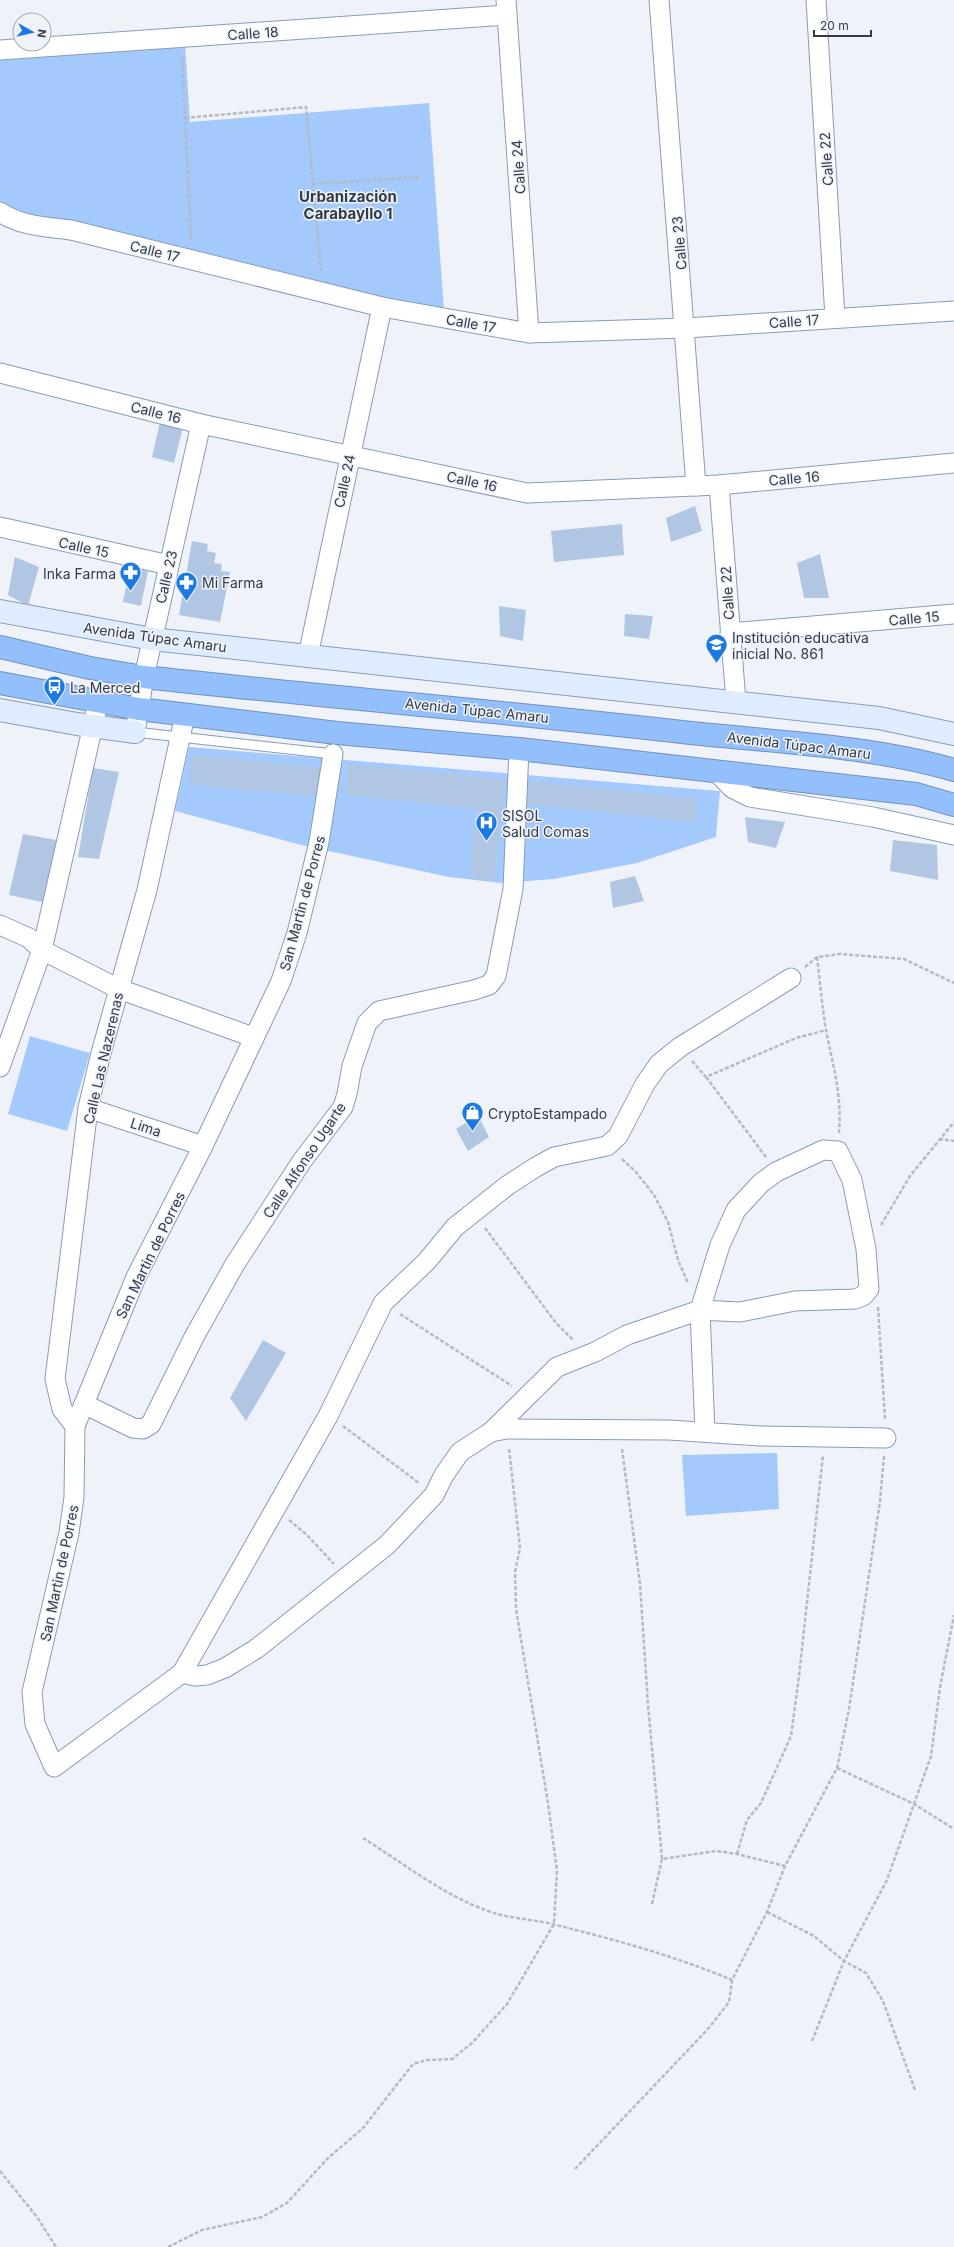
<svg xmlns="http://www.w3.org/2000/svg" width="954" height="2247" font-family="Inter,sans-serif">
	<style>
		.green { fill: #a4cafd }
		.building { fill: #b1c6e3 }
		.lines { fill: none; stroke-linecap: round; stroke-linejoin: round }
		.lane-casing { stroke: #889cb8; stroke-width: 11 }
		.street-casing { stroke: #889cb8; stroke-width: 21 }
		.secondary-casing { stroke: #889cb8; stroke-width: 24 }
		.highway-casing { stroke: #7191bd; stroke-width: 24 }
		.path { stroke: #b5bac2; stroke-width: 2.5; stroke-dasharray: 4 2; stroke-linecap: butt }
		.lane { stroke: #fff; stroke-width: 9 }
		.street { stroke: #fff; stroke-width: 19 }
		.secondary { stroke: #dfecfe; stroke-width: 22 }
		.highway { stroke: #93c0fc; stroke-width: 22 }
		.labels { text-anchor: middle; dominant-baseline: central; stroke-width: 3; stroke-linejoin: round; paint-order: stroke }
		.street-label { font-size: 14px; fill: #333b47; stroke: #eff3f9 }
		.poi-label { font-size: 14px; fill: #333b47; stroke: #eff3f9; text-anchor: start }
		.neighbourhood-label { font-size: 15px; font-weight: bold; fill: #333b47; stroke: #eff3f9 }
	</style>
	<rect width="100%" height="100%" fill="#eff3f9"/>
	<g class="green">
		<path d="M185,43l5,79 239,-19 15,207 -58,-8 -353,-83 -33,-16v-147z"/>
		<path d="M189,747l531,44 -4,46 -79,26 -83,16 -53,4 -52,-6 -148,-32 -126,-34z"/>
		<path d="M30,1036l60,17 -23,78 -59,-17z"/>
		<path d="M777,1453l2,56 -93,7 -4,-61z"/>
	</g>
	<g class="building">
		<path d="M160,422l23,5 -9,36 -22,-6z"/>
		<path d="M695,506l7,25 -31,11 -5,-24z"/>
		<path d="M622,524l2,31 -70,7 -3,-31z"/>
		<path d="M192,541l16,3 -1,7 9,2 -2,10 8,1 -1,7 9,1 -10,50 -41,-7z"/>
		<path d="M820,554l9,44h-25l-7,-35z"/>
		<path d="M15,557l24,10 -11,39 -20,-11z"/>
		<path d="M130,568l18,3 -7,35 -18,-4z"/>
		<path d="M499,606l27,4 -3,31 -23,-5z"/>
		<path d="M625,614l28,2 -4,23 -25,-3z"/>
		<path d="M192,755l132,13 -2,29 -133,-13z"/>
		<path d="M348,764l157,15 -11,101 -24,-2 7,-70 -132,-13z"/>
		<path d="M93,768l26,4 -20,87 -21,-2z"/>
		<path d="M530,781l167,18 -2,23 -168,-18z"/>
		<path d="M745,817l40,5 -9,26 -28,-6z"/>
		<path d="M23,834l33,6 -9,63 -38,-8z"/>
		<path d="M893,840l44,5 1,35 -48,-9z"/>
		<path d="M635,876l9,25 -31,7 -3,-26z"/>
		<path d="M478,1115l11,22 -21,14 -12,-22z"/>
		<path d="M263,1340l23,13 -40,68 -16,-23z"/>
	</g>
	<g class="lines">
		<defs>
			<path id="lane" d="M135,732l198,22"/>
			<g id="street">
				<path d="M506,0l23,333"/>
				<path d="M659,0l37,486"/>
				<path d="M816,0l19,318"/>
				<path d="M0,50l507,-35"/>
				<path d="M0,212c20,14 47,15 71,18l311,77 147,26 157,-5 268,-17"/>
				<path d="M0,373l201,51 326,69 192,-8 235,-22"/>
				<path d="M719,485l17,217"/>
				<path d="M0,527l169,38"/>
				<path d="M730,633l224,-19"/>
				<path d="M308,656l74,-349"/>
				<path d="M135,732l9,-55 57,-253"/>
				<path d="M333,754l-14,88 -22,91 -16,48 -78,165 -67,131 -61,149 -1,71 -5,36 -37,159 3,32 19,43 128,-94 146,-257 55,-113 44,-42 28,-34 53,-42 28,-18 18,-10 53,-11 11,-10 27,-52 14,-20 21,-17 111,-69"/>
				<path d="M716,771l16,17 18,9 123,20 81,18"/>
				<path d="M0,925l29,13 13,12 77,39 134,48"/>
				<path d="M0,1067l42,-117 56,-247"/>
				<path d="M88,1108l115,38"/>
				<path d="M84,1404l49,24 10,1 8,-5 43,-87 41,-73 67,-103 41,-54 4,-13 5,-28 15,-43 12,-12 95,-21 15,-5 7,-9 17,-87 6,-140"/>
				<path d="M75,1426l-13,-17 -7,-30 33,-271 13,-55 46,-163 38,-175"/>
				<path d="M491,1432l16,-3 162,1 91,6 126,2"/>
				<path d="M182,1673l13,3 12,-1 18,-7 31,-19 131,-104 47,-50 10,-20 16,-23 31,-20 66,-65 38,-15 32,-17 73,-25 40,2 55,-11 60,-2 8,-3 6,-7 -3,-40 -14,-69 -14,-29 -15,-1 -47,22 -15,11 -25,27 -16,35 -20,65 5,122"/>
			</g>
			<g id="secondary">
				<path d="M0,611l152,28 727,79 75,16"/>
				<path d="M0,710l77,14 58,8"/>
			</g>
			<g id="highway">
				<path d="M0,647l90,21 54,9c182,20 365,35 547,56 85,9 182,13 263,37"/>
				<path d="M0,683l139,26 198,24 182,16 327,37 70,8 38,11"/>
			</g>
		</defs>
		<use href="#lane" class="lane-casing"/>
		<use href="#street" class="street-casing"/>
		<use href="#secondary" class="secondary-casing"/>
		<use href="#highway" class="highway-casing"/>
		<g class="path">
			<path d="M182,56l9,185"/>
			<path d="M185,118l121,-11 15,166"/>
			<path d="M313,184l107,-7"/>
			<path d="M817,957c3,24 5,49 9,73 7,37 16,63 13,103"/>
			<path d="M805,967l12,-10 23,-3 64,5 50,24"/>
			<path d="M692,1061l14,16 90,-39 30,-8"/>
			<path d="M706,1077l60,80"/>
			<path d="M939,1139l15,2"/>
			<path d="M622,1159l15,14 17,22 14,27 10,38 10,23"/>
			<path d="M881,1225l29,-49 44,-54"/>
			<path d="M485,1228l71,95 17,17"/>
			<path d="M878,1307l7,112"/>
			<path d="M400,1314l112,72"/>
			<path d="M343,1426l76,57"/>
			<path d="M622,1449l18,135 8,121 14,154"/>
			<path d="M289,1520l18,15 27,29"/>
			<path d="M837,1768l77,36 40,25"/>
			<path d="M363,1838c40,25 80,57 125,73 22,8 46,8 68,14 60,15 119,31 176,55"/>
			<path d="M737,1854l10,-34 14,-17 30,-67 8,-60 24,-221"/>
			<path d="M652,1904l10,-45 54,-8 21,3 48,12"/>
			<path d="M767,1912l47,24 30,25 22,12 17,28 32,89"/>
			<path d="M812,2041l32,-80 43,-81 44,-124 9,-69 14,-72"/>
			<path d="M575,2169l133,-140 21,-27 3,-22 35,-68 18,-46 52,-98 12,-59 31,-208 4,-45"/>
			<path d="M0,2171l37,46 19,30"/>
			<path d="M168,2247l34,-17 60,-13 25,-14 40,-44 36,-31 50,-64 14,-4 25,-1 20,-16 35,-39 47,-80 3,-53 -9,-68 -32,-194 -1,-37 5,-24 -11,-100"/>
		</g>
		<use href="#lane" class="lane"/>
		<use href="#street" class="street"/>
		<use href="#secondary" class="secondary"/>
		<use href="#highway" class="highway"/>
	</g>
	<defs>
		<symbol id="pharmacy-pin" viewBox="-11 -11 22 30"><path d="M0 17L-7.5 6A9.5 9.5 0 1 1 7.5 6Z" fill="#1d79e2" stroke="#eff3f9"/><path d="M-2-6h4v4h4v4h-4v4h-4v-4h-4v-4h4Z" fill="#fff"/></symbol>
		<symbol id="school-pin" viewBox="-11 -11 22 30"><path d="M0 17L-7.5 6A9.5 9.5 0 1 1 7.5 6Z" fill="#1d79e2" stroke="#eff3f9"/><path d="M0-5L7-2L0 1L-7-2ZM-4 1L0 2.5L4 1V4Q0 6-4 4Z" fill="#fff"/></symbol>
		<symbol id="bus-pin" viewBox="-11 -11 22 30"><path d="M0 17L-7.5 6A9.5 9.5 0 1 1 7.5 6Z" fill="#1d79e2" stroke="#eff3f9"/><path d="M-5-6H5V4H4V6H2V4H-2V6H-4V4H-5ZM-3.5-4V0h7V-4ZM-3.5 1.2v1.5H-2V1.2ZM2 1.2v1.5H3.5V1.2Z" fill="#fff"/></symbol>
		<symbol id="hospital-pin" viewBox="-11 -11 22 30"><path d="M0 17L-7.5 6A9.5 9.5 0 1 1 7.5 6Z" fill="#1d79e2" stroke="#eff3f9"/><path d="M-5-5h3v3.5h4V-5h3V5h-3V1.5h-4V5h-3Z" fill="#fff"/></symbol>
		<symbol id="shop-pin" viewBox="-11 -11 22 30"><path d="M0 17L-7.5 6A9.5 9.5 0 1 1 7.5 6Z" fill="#1d79e2" stroke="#eff3f9"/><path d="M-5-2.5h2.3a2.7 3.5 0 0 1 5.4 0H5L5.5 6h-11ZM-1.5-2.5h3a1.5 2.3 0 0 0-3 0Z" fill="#fff"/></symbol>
	</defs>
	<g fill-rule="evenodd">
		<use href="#pharmacy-pin" x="118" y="560" width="25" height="34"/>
		<use href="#pharmacy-pin" x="174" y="570" width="25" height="34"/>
		<use href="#school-pin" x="704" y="632" width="25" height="34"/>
		<use href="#bus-pin" x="42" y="674" width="25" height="34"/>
		<use href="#hospital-pin" x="474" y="810" width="25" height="34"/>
		<use href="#shop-pin" x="460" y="1100" width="25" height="34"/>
	</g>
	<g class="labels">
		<g class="street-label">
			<text transform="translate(253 33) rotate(-4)">Calle 18</text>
			<text transform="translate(826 159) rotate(-94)">Calle 22</text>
			<text transform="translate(518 167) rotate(-94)">Calle 24</text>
			<text transform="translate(679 243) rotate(-95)">Calle 23</text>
			<text transform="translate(155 251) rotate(14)">Calle 17</text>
			<text transform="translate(794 321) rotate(-4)">Calle 17</text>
			<text transform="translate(471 323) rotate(10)">Calle 17</text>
			<text transform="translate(156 412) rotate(14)">Calle 16</text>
			<text transform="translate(794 478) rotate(-5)">Calle 16</text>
			<text transform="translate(344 481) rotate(-78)">Calle 24</text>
			<text transform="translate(472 481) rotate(12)">Calle 16</text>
			<text transform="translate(84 547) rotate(12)">Calle 15</text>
			<text transform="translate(166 577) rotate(-77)">Calle 23</text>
			<text transform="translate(727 593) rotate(-94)">Calle 22</text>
			<text transform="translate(914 618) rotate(-5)">Calle 15</text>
			<text transform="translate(155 637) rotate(8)">Avenida Túpac Amaru</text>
			<text transform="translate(477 710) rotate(6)">Avenida Túpac Amaru</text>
			<text transform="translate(799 745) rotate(7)">Avenida Túpac Amaru</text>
			<text transform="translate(302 903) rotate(-75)">San Martin de Porres</text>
			<text transform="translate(103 1058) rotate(-77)">Calle Las Nazerenas</text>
			<text transform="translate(146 1127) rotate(18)">Lima</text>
			<text transform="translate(304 1160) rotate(-56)">Calle Alfonso Ugarte</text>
			<text transform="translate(150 1255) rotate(-64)">San Martin de Porres</text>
			<text transform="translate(59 1573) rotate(-78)">San Martin de Porres</text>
		</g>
		<g class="poi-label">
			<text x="116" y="573" text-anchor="end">Inka Farma</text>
			<text x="202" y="582">Mi Farma</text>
			<text x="732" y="637">Institución educativa<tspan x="732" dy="16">inicial No. 861</tspan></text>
			<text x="70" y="687">La Merced</text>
			<text x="502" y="815">SISOL<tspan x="502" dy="16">Salud Comas</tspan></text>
			<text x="488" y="1113">CryptoEstampado</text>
		</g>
		<g class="neighbourhood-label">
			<text x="348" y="196">Urbanización<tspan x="348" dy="17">Carabayllo 1</tspan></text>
		</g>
	</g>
	<g transform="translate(32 32) rotate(98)"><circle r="19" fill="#eff3f9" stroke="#a4a9b2"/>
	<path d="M0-3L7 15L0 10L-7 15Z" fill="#1d79e2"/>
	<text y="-6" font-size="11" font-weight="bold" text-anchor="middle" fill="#333b47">N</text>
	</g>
	<path d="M814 30v6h57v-6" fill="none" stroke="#333b47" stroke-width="2"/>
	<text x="820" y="30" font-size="12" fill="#333b47" stroke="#eff3f9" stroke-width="3" paint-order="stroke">20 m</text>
</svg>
